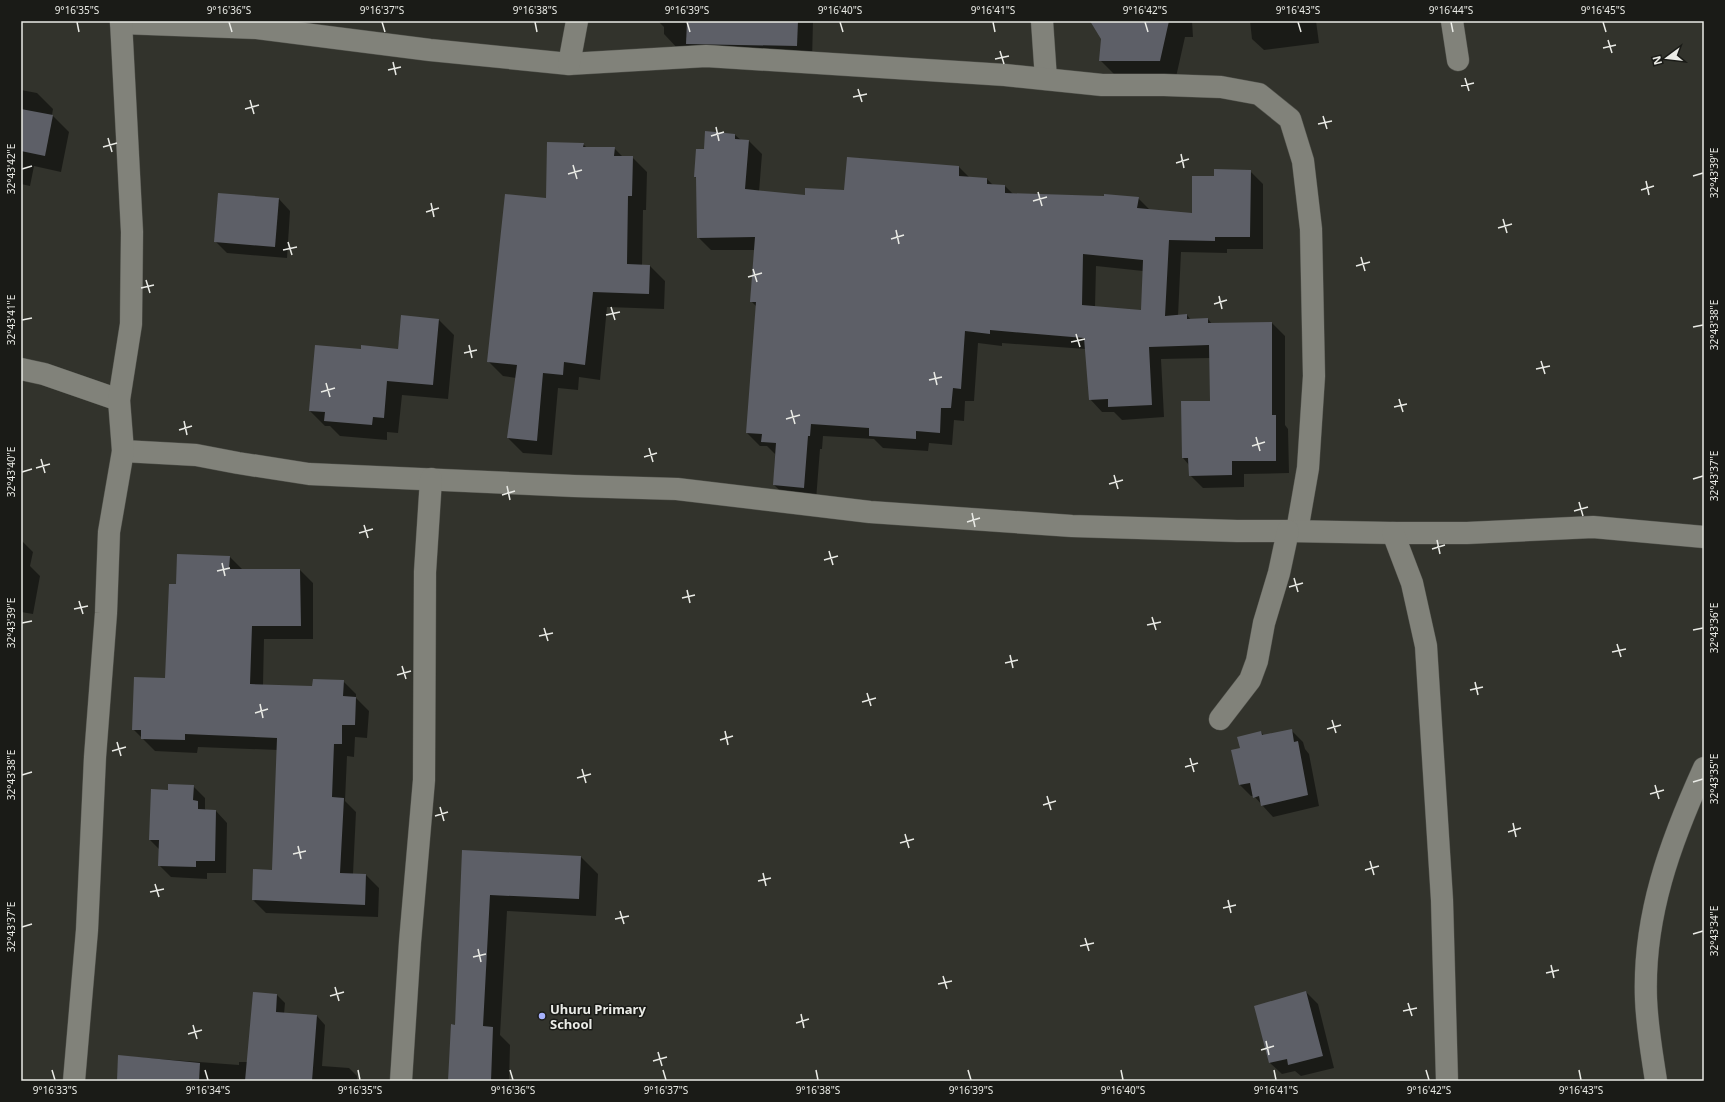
<svg xmlns="http://www.w3.org/2000/svg" width="1725" height="1102" font-family="'Noto Sans',sans-serif">
	<style>
		.shadow { fill: #0007; fill-rule: evenodd }
		.building { fill: #5d5f67; fill-rule: evenodd }
		.lines { fill: none; stroke-linecap: round; stroke-linejoin: round }
		.minor-casing { stroke: #50514b; stroke-width: 23 }
		.minor { stroke: #81827a; stroke-width: 22 }
		.ticks { fill: none; stroke: #eaebe6; stroke-width: 1.5 }
		.poi-dot { fill: #a6b1fc; stroke: #1a1b17; stroke-width: 1.5 }
		.labels { text-anchor: middle; dominant-baseline: central; stroke-width: 3; stroke-linejoin: round; paint-order: stroke }
		.poi-label { font-size: 13px; font-weight: bold; fill: #eaebe6; stroke: #1a1b17; text-anchor: start }
		.neatline { fill: none; stroke: #eaebe6; stroke-width: 1.5 }
		.ticks-label { font-size: 10px; text-anchor: middle; fill: #eaebe6 }
	</style>
	<rect width="100%" height="100%" fill="#32332c"/>
	<g class="shadow">
		<path d="M658,21h155l-1,40 -133,-11 -15,-16v-7z"/>
		<path d="M1092,21h100l1,16h-8l-9,40h-59l-17,-17 2,-22z"/>
		<path d="M1250,21h66l3,22 -55,7 -12,-11z"/>
		<path d="M21,90l16,3 16,16 -1,6 17,17 -8,40 -27,-6 -4,20 -9,-2z"/>
		<path d="M735,135l6,5 8,1 13,13 -3,38 47,4 39,-5 3,-33 111,9 11,11 17,1 6,6 12,1 8,8 125,4 13,13 42,4 22,-38 35,-6 13,13v65h-36v4l-46,-1 -3,64 9,-1 4,5 17,-1 4,5 60,-1 13,13v89l3,4 1,44 -45,1v13l-41,1 -13,-13 -1,-10 -6,-7 28,-56 -1,-44 -49,1 3,58 -42,3 -8,-8h-12l-12,-13 -4,-50 -84,-6v3l-24,-3 -4,58h-9l-1,20 -10,-1 -2,25 -23,-2 -1,8 -45,-3 -9,-9 -51,-3 -1,13h-2l-4,51 -29,-3 -13,-12 1,-31 -8,-8h-7l-13,-13 10,-126 -6,-6 4,-51h-44l-13,-13 -1,-59 -2,-1 10,-27zM1096,266l47,5 -1,40 -47,-4z"/>
		<path d="M583,144l4,4h27l9,9h9l15,15 -1,38h-3l-1,56h8l15,15 -1,28 -57,-2 -7,73 -21,-3 -1,13 -20,-2 -6,67 -29,-2 -15,-15 8,-60 -13,-2 -15,-15 59,-162z"/>
		<path d="M279,199l11,12 -3,47 -60,-5 -12,-12z"/>
		<path d="M402,316l37,4 15,15 -6,64 -46,-4 -4,38 -11,-1v8l-47,-4 -10,-10h-5l-15,-15 51,-61h37z"/>
		<path d="M21,540l12,12 -3,14 10,10 -7,38 -12,-2z"/>
		<path d="M230,557l13,13h57l13,13v56h-49l-1,46 50,2 30,-6 13,13v4l13,13 -2,27 -12,-1 -1,20 -7,-1 -2,45 11,11 -3,62 13,1 13,13 -1,29 -112,-4 -13,-13 20,-29 5,-121 -80,-3 -1,6 -42,-2 -22,-22 33,-50 11,-94z"/>
		<path d="M1291,730l12,12 2,7 4,5 10,52 -46,11 -19,-21h-3l-12,-12 2,-35 20,-17 3,4z"/>
		<path d="M193,786l12,12v11l2,2h9l11,12 -1,50h-19v6l-36,-2 -12,-12 1,-15 -10,-10 19,-49z"/>
		<path d="M463,851l118,6 17,17 -2,42 -89,-5 -7,124 10,10 -1,36h-60l7,-55z"/>
		<path d="M1306,992l12,12 16,64 -33,8 -6,-5 -13,3 -12,-11z"/>
		<path d="M254,993l23,2 8,8 -1,11 33,2 8,9 -3,41 27,2 8,8v5h-239l1,-25 120,9v-3h9z"/>
	</g>
	<g class="building">
		<path d="M687,21h111l-1,25 -111,-2z"/>
		<path d="M1090,21h79l-9,40h-61l2,-22z"/>
		<path d="M21,109l32,6 -8,41 -24,-5z"/>
		<path d="M705,131l30,3v5l14,1 -4,49 60,6v-7l39,2 3,-33 112,9v10l28,2v6l18,1v8l99,3v-2l35,3 -2,11 55,5v-37h22v-7l37,1 -1,67h-35v4l-46,-1 -4,76 22,-2v5l21,-1v7v-2l64,-1v93h4v46h-44v14l-43,1 -1,-18h-6l-1,-57h29l-1,-56 -60,2 3,58 -44,2v-8l-19,1 -5,-62 -94,-8v4l-25,-3 -4,58 -8,-1 -2,20h-10l-1,25 -24,-2v8l-47,-3v-8l-58,-4 -1,12h-2l-4,52 -31,-3 3,-42 -15,-1 1,-8 -16,-1 10,-131h-6l5,-65 -58,1 -1,-61h-2l2,-28h8zM1083,254l60,6 -2,50 -59,-5z"/>
		<path d="M547,142l37,1 -1,4h32l-1,9h19l-1,40h-4l-1,68 23,1 -1,29 -56,-2 -8,73 -21,-3 -1,13 -20,-2 -6,68 -30,-3 10,-73 -30,-3 18,-168 41,4z"/>
		<path d="M218,193l61,5 -4,49 -61,-5z"/>
		<path d="M401,315l38,4 -6,66 -46,-4 -3,37 -11,-1 -1,8 -48,-4 1,-9 -16,-1 6,-66 46,4v-4l37,4z"/>
		<path d="M177,554l53,2 -1,13h71l1,57h-49l-2,58 62,2 1,-7 31,1 -1,16 13,1 -1,28h-13v19h-8l-2,53 12,1 -4,75 26,1 -1,31 -113,-5 1,-31 19,1 5,-132 -92,-4v6l-44,-1v-9h-9l2,-53 31,1 4,-94h7z"/>
		<path d="M1292,729l2,13 4,-1 10,54 -47,11 -2,-10 -6,2 -3,-15 -11,2 -8,-35 9,-2 -3,-11 24,-6 1,4z"/>
		<path d="M168,784l26,1 -1,15 5,1v8l18,1 -1,51h-19v6l-38,-1 1,-26h-10l2,-51 17,1z"/>
		<path d="M462,850l119,6 -2,43 -89,-4 -7,131 10,1 -2,54h-43l3,-57 4,1z"/>
		<path d="M1306,991l17,65 -35,9 -1,-6 -18,4 -15,-57z"/>
		<path d="M253,992l24,2 -1,18 41,3 -5,66h-67z"/>
		<path d="M118,1055l82,8 -1,18h-82z"/>
	</g>
	<g class="lines">
		<defs>
			<g id="minor">
				<path d="M1042,21l4,58"/>
				<path d="M1452,21l6,39"/>
				<path d="M121,23l136,5 173,22 139,14 137,-8 299,19 97,10h62l57,2 38,7 31,25 13,42 8,68 3,147 -6,92 -11,63"/>
				<path d="M569,64l8,-43"/>
				<path d="M21,369l23,5 75,26"/>
				<path d="M123,451l73,4 42,8 71,11 265,12 103,3 193,23 202,14 165,5h51l105,2h74l126,-6 111,10"/>
				<path d="M1393,533l19,50 14,63 16,254 5,181"/>
				<path d="M1220,719l30,-39 7,-19 7,-38 15,-50 9,-42"/>
				<path d="M74,1081l13,-151 8,-173 11,-144 3,-81 14,-81 -4,-51 12,-76 1,-92 -11,-211"/>
				<path d="M401,1081l9,-139 14,-162 1,-208 6,-93"/>
				<path d="M1656,1081c-4,-27 -9,-54 -10,-82 -3,-83 24,-156 58,-231"/>
			</g>
		</defs>
		<use href="#minor" class="minor-casing"/>
		<use href="#minor" class="minor"/>
	</g>
	<path class="ticks" d="M77,22l2,10M229,22l3,10M382,22l3,10M535,22l2,10M687,22l3,10M840,22l3,10M993,22l2,10M1145,22l3,10M1298,22l3,10M1451,22l2,10M1603,22l3,10M1608,40l4,13M1603,48l13,-3M1000,51l4,13M995,59l14,-3M393,62l3,13M388,70l13,-3M1465,78l4,13M1461,86l13,-3M858,89l4,13M853,97l14,-3M250,100l4,14M245,109l14,-4M1323,116l4,13M1318,124l14,-3M716,127l3,14M711,136l13,-4M108,138l4,14M103,147l14,-4M1181,154l3,14M1176,163l13,-4M573,165l4,14M22,169l10,-3M568,174l14,-4M1693,176l10,-3M1646,181l3,14M1641,190l13,-4M1038,192l4,14M1033,201l14,-4M431,203l3,14M426,212l13,-4M1503,219l4,14M1498,228l14,-4M896,230l3,14M891,239l13,-4M288,242l4,13M283,250l14,-3M1361,257l4,14M1356,266l14,-4M753,269l4,13M748,277l14,-4M146,280l4,13M141,288l13,-3M1219,296l3,13M1214,304l13,-4M611,307l4,13M606,315l14,-3M22,320l10,-2M1693,327l10,-2M1076,334l4,13M1071,342l14,-3M469,345l3,13M464,353l13,-3M1541,361l4,13M1536,369l14,-3M934,372l3,13M929,380l13,-3M326,383l4,14M321,392l14,-4M1399,399l4,13M1394,407l13,-3M791,410l4,14M786,419l14,-4M184,421l3,14M179,430l13,-4M1256,437l4,14M1252,446l13,-4M649,448l4,14M644,457l13,-4M41,459l4,14M36,468l14,-4M22,472l10,-3M1114,475l4,14M1693,479l10,-3M1109,484l14,-4M507,486l3,14M502,495l13,-4M1579,502l4,14M1574,511l14,-4M972,513l3,14M967,522l13,-4M364,525l4,13M359,533l14,-4M1437,540l3,14M1432,549l13,-4M829,551l4,14M824,560l14,-4M222,563l3,13M217,571l13,-3M1294,578l4,14M1289,587l14,-4M687,590l3,13M682,598l13,-3M79,601l4,13M74,609l14,-3M1152,617l4,13M22,623l10,-2M1147,625l14,-3M544,628l4,13M1693,630l10,-2M539,636l14,-3M1617,644l4,13M1612,652l14,-3M1010,655l3,13M1005,663l13,-3M402,666l4,13M397,675l14,-4M1475,682l3,13M1470,690l13,-3M867,693l4,13M862,702l14,-4M260,704l3,14M255,713l13,-4M1332,720l4,13M1327,729l14,-4M725,731l3,14M720,740l13,-4M117,742l4,14M112,751l14,-4M1190,758l4,14M1185,767l13,-4M582,769l4,14M22,775l10,-3M577,778l14,-4M1693,782l10,-3M1655,785l4,14M1650,794l14,-4M1047,796l4,14M1043,805l13,-4M440,807l4,14M435,816l13,-4M1513,823l3,14M1508,832l13,-4M905,834l4,14M900,843l14,-4M298,846l3,13M293,854l13,-3M1370,861l4,14M1365,870l14,-4M763,873l3,13M758,881l13,-3M155,884l4,13M150,892l14,-3M1228,900l3,13M1223,908l13,-3M620,911l4,13M615,919l14,-3M22,927l10,-3M1693,934l10,-3M1085,938l4,13M1080,946l14,-3M478,949l3,13M473,957l13,-3M1551,965l3,13M1546,973l13,-3M943,976l4,13M938,984l14,-3M335,987l4,14M330,996l14,-4M1408,1003l4,13M1403,1011l14,-3M801,1014l3,14M796,1023l13,-4M193,1025l4,14M188,1034l14,-4M1266,1041l3,14M1261,1050l13,-4M658,1052l4,14M653,1061l14,-4M52,1070l3,10M205,1070l3,10M358,1070l2,10M510,1070l3,10M663,1070l3,10M816,1070l2,10M968,1070l3,10M1121,1070l2,10M1274,1070l2,10M1426,1070l3,10M1579,1070l2,10"/>
	<circle class="poi-dot" cx="542" cy="1016" r="4"/>
	<g class="labels">
		<g class="poi-label">
			<text x="550" y="1009">Uhuru Primary<tspan x="550" dy="15">School</tspan></text>
		</g>
	</g>
	<rect width="1725" height="1102" fill="none" stroke="#1a1b17" stroke-width="44"/>
	<g transform="translate(1667 58) rotate(255)" stroke="#1a1b17" stroke-width="3" paint-order="stroke">
	<path d="M0-3L7 15L0 10L-7 15Z" fill="#eaebe6"/>
	<text y="-6" font-size="11" font-weight="bold" text-anchor="middle" fill="#eaebe6">N</text>
	</g>
	<rect x="22" y="22" width="1681" height="1058" class="neatline"/>
	<g class="ticks-label">
		<text x="77" y="14">9°16'35"S</text>
		<text x="229" y="14">9°16'36"S</text>
		<text x="382" y="14">9°16'37"S</text>
		<text x="535" y="14">9°16'38"S</text>
		<text x="687" y="14">9°16'39"S</text>
		<text x="840" y="14">9°16'40"S</text>
		<text x="993" y="14">9°16'41"S</text>
		<text x="1145" y="14">9°16'42"S</text>
		<text x="1298" y="14">9°16'43"S</text>
		<text x="1451" y="14">9°16'44"S</text>
		<text x="1603" y="14">9°16'45"S</text>
		<text transform="translate(11 169) rotate(-90)" y="4">32°43'42"E</text>
		<text transform="translate(1714 173) rotate(-90)" y="4">32°43'39"E</text>
		<text transform="translate(11 320) rotate(-90)" y="4">32°43'41"E</text>
		<text transform="translate(1714 325) rotate(-90)" y="4">32°43'38"E</text>
		<text transform="translate(11 472) rotate(-90)" y="4">32°43'40"E</text>
		<text transform="translate(1714 476) rotate(-90)" y="4">32°43'37"E</text>
		<text transform="translate(11 623) rotate(-90)" y="4">32°43'39"E</text>
		<text transform="translate(1714 628) rotate(-90)" y="4">32°43'36"E</text>
		<text transform="translate(11 775) rotate(-90)" y="4">32°43'38"E</text>
		<text transform="translate(1714 779) rotate(-90)" y="4">32°43'35"E</text>
		<text transform="translate(11 927) rotate(-90)" y="4">32°43'37"E</text>
		<text transform="translate(1714 931) rotate(-90)" y="4">32°43'34"E</text>
		<text x="55" y="1094">9°16'33"S</text>
		<text x="208" y="1094">9°16'34"S</text>
		<text x="360" y="1094">9°16'35"S</text>
		<text x="513" y="1094">9°16'36"S</text>
		<text x="666" y="1094">9°16'37"S</text>
		<text x="818" y="1094">9°16'38"S</text>
		<text x="971" y="1094">9°16'39"S</text>
		<text x="1123" y="1094">9°16'40"S</text>
		<text x="1276" y="1094">9°16'41"S</text>
		<text x="1429" y="1094">9°16'42"S</text>
		<text x="1581" y="1094">9°16'43"S</text>
	</g>
</svg>
